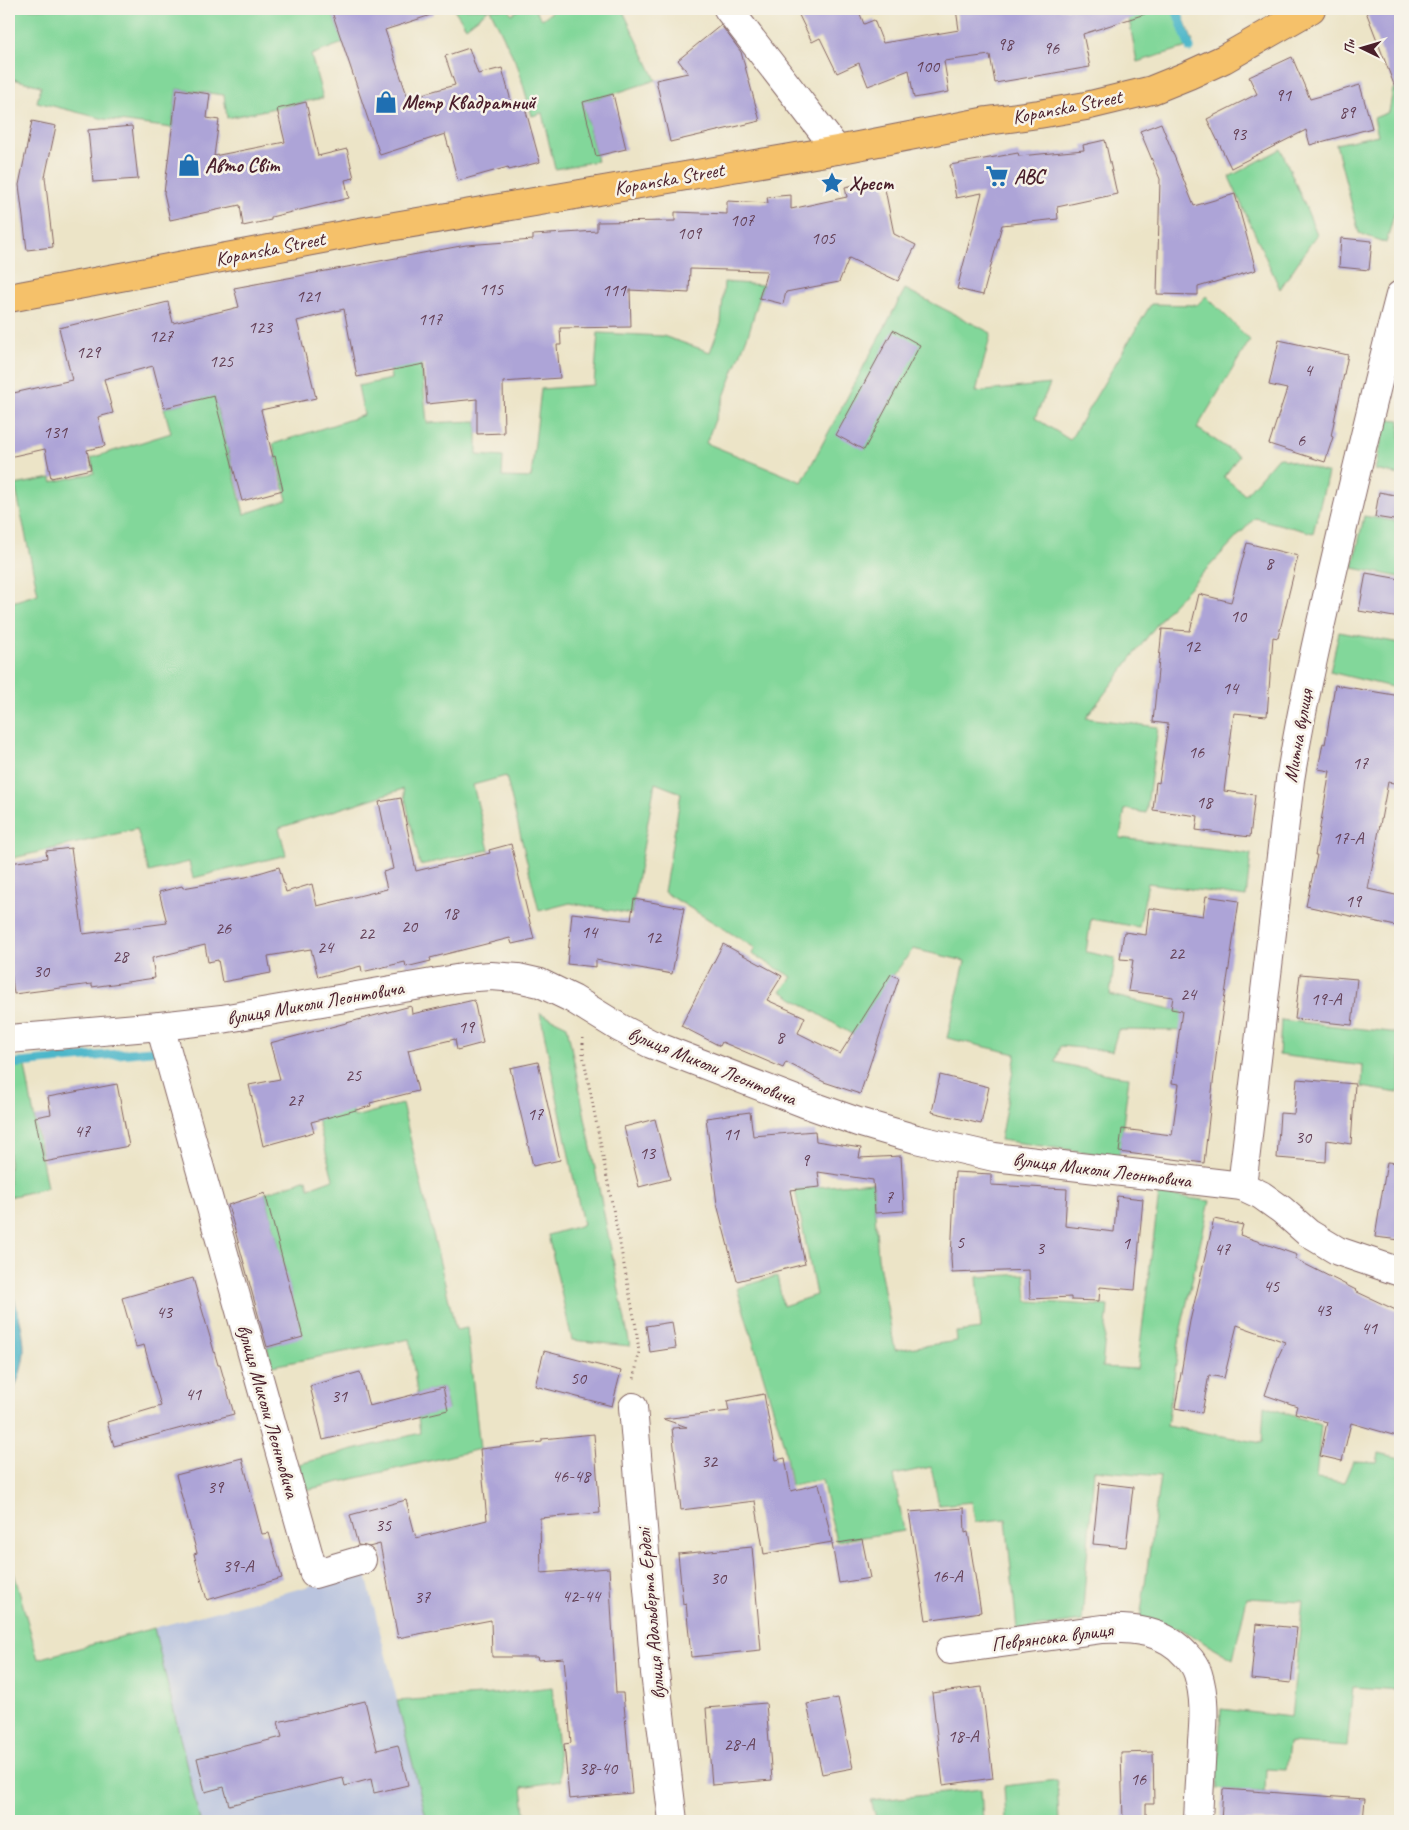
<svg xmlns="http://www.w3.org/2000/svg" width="1409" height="1830" font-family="Caveat,sans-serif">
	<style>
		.industrial { fill: #bac4de }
		.green { fill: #82d79a; stroke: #667b62 }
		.water { fill: #4cb6c9; stroke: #4b6a7a }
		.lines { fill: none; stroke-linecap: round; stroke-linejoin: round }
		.stream { stroke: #4cb6c9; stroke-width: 9 }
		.building { fill: #ada4d7 }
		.minor-casing { stroke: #836462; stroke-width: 30 }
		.highway-casing { stroke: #836462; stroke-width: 30 }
		.path { stroke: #836462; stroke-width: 3; stroke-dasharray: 1 4; stroke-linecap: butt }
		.minor { stroke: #fff; stroke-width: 28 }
		.highway { stroke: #f5c16b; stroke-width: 28 }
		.labels { text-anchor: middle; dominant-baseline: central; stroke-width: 5; stroke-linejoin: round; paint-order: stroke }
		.number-label { font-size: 18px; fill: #634056 }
		.poi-label { font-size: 20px; font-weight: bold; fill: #4a1f2b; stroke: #f7f3e8; text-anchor: start }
		.street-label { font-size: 20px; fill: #4a1f2b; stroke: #f7f3e8 }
	</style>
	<rect width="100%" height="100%" fill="#f7f3e8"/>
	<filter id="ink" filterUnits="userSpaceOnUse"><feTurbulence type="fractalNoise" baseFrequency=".02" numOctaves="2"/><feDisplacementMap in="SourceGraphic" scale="10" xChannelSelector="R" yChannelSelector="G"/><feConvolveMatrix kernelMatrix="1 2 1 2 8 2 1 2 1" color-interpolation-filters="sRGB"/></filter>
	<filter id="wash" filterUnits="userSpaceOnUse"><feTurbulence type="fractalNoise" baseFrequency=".0096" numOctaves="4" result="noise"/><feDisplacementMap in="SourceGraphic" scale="20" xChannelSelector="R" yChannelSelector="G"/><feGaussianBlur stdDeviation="1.12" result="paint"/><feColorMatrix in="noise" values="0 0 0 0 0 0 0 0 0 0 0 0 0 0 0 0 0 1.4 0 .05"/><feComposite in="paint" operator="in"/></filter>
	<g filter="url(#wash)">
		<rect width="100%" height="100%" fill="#ece4c7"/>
		<path class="industrial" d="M365,1571l62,250h-227l-46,-193z"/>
		<g class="green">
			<path d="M9,9h322l12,34 -32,12 12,43 -96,20 -3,-23 -47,-6 -5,39 -68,-9 -67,-17 4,-16 -32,-8z"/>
			<path d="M454,9h35l-23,18z"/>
			<path d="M490,9h18l4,5 8,-5h14l8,10 14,-10h66l34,71 -43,14 -30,8 14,59 -42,8 -13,-56 -10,3 -14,-49z"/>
			<path d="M1127,9h53l13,33 -9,6 -47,14z"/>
			<path d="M1400,86v107l-14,50 -27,-10 -23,-89 42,-9 -4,-17 15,-6 4,-23z"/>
			<path d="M1281,149l36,85 -37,55 -51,-112z"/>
			<path d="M724,282l39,3 -14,47 -43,111 96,39 103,-193 86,44 -15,59 74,-8 -15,34 35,22 81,-136 46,1 9,-9 44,44 -53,88 42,28 -15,21 21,18 33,-38 50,16 -15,60 -58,-15 -88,93 -81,107 72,9 -12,86 -21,-4 -5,29 131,16 -5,43 -98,-14 -9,44 -48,-8 -5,33 29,6 -5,37 61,14 30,5 -4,17 -79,-1 -6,21 -52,-5 -5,16 57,13 17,2 -10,80 -119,-17 16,-86 -69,-16 18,-77 -52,-12 -38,51 -22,35 -72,-44 11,-14 -40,-23 3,-6 -91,-56 17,-99 -26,-10 -24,131 -61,-11 -31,8 -33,-135 -33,9 16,65 -69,15 -17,-76 -124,39 7,27 -93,23 -4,-16 -40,10 -12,-43 -128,30v-256l29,-9 -23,-109 36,-7 1,4 42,-9 -3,-15 80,-25 -7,-25 50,-13 30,119 43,-14 -14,-56 91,-29 -6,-29 33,-7 -4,-26 33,-5 7,75 50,-2v34l26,2 -1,20 29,1 10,-89 53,-4 4,-52 65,3 47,16 11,-29z"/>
			<path d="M1386,419l14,1v55l-25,-5z"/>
			<path d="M1364,516l36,6v55l-47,-9z"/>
			<path d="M1339,632l61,11v46l-70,-17z"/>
			<path d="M540,1013l27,13 63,320 -58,-6 -24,-105 35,-10z"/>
			<path d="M1281,1020l119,13v49l-2,11 -36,-6 1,-21 -84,-11z"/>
			<path d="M25,1066l22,122 -38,9v-129z"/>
			<path d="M349,1096l5,21 48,-13 54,226 11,-2 13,121 -174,41 -7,-26 121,-31 -2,-16 30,-8 -5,-22 -26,7 -7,-55 -138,27 -5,-19 35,-11 -37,-143 42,-14 2,9 24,-9 -19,-72z"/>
			<path d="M873,1182l5,76 17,92 62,-9 -1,-9 25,-3 -4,-52 48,-3 2,27 81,5 -6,61 35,2 22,-175 51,7 -29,128 -14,97 95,17 2,-37 57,19 -5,54 28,3 9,-21 24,1 2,-9 21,5v-2v234l-47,-3 -6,60 -58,-4 -3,27 -20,-1 -1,23 -48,-3 4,-80 70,8 12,-116 -56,-3 -14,61 -52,-30 -41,-10 20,-143 -66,-6 -12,151 -65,9 -11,-111 -31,3 -3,-20 -33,3 -8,-38 -37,8 10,56 -68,10 -14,-61 -31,6 -7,-41 -47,-157 40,-12 6,30 33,-11 -21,-106z"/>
			<path d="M9,1555l29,104 116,-31 46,193h-191z"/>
			<path d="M552,1687l9,94 -39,6 4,34h-99l-30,-120 96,-7z"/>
			<path d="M1057,1780l2,41h-53l-2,-35z"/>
			<path d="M981,1789l2,32h-106l-6,-20z"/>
		</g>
		<path class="water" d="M9,1279c5,21 16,51 15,73 -1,17 -8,34 -15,49z"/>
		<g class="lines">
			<g class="stream">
				<path d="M1176,9l14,39"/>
				<path d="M9,1064l142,-13"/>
			</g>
		</g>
		<g id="blocks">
			<g class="building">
				<path d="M331,9h102l1,5 -49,16 23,68 47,-13 -10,-29 24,-8 9,26 24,-6 11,40 11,-4 16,58 -31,8 -1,-3 -50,14 -13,-47 -65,21z"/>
				<path d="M796,9h62l6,15 10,-4 9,23 76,-13 -3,-21h188l1,5 -62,20 7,33 -95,16 -5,-28 -46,6 5,31 -35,6 -5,-28 -41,16 -9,-23 -22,10 -17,-35 -8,4z"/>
				<path d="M1365,9h35v86h-2z"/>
				<path d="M721,25l20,27 19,69 -90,21 -14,-62 32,-7 -10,-13z"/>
				<path d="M1292,57l18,42 50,-14 12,43 -62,17 -4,-15 -75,38 -24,-49 50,-25 -8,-17z"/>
				<path d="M177,89l33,5 -3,24 12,2 -5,36 71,-14 -8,-33 29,-7 12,54 29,-7 7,29 -9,2 4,18 -78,19v3l-28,6 -3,-21 -70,15 -6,-27z"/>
				<path d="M613,94l13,55 -30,7 -13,-54z"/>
				<path d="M32,121l24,5 -11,51 8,70 -26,3 -8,-65z"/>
				<path d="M1161,123l33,83 41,-12 21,76 -58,17v8l-41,-1 3,-115 -20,-48z"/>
				<path d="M132,126l6,53 -45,3 -5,-52z"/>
				<path d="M1105,140l12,54 -60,13 1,12 -56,6 -19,70 -26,-6 25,-96 -26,5 -6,-33 68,-12 1,3 65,-6 -1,-5z"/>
				<path d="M883,179l11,55 22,11 -18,36 -49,-23 -10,24 -53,10 -3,12 -24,-6 8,-27 -77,-2 -1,24 -59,-3 1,37 -71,1 1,17h-4l3,33 -57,4 1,51 -27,1v-35l-50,5 -3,-40 -67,13 -13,-68 -47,12 19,77 -55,12 12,47 2,-1 8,34 -41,11 -28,-105 -50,12 -11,-42 -49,13 9,34 -15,4 7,29 -18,4 4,19 -40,9 -6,-29 -36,8v-63l63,-14 -13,-52 109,-26 5,21 66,-16 -5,-19 232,-43 67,-5v-5l64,-4v-9l78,-1v-9l52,2v-13l41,2 -1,-6 24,-2v14l56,-12 -2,-10z"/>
				<path d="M1341,238l31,3 -3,29 -30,-3z"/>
				<path d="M893,330l27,15 -56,105 -28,-15z"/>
				<path d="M1279,340l69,15 -17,81 2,1 -8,25 -56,-18 18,-55 -18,-4z"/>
				<path d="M1379,492l21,4v25l-25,-4z"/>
				<path d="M1247,543l51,13 -20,82 -5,-1 -6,79 -33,-3 -10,78 31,4 -5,42 -54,-7 2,-14 -45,-6 3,-28 3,1 9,-59 -15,-2 9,-93 28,2 9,-37 32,8z"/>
				<path d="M1366,573l34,6v39l-41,-7z"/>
				<path d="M1335,685l65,11v88l-12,-2 -20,107 32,7v31l-94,-21 11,-51h-2l15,-84 -12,-2 5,-26 2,1z"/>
				<path d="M401,798l15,73 74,-18 -1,-3 22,-6 23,95 -22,5 -2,-6 -80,20 1,3 -25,6 -1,-5 -43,10 -1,-6 -43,11 -7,-28 -43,7 3,17 -49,9 -4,-22 -10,2 -3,-17 -53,13 3,20 -63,9v-3l-78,10 -5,-38v-93l38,-5 -1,-7 25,-3 12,86 84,-11 -8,-31 23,-6 1,2 63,-11 33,-10 7,25 26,-8 5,22 70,-17 -4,-17 10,-3 -14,-67z"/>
				<path d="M1206,896l33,5 -22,147 -13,115 -85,-11 3,-23 50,6 7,-51 -7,-1 10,-72 -11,-2 2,-12 -45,-6 5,-31 -13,-1 4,-27 22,3 3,-27 54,8z"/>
				<path d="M634,899l50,9 -12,66 -76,-14v7l-29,-3 5,-51 59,7z"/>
				<path d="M723,944l59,32 -15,24 38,17 -7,16 42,21 51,-80 8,4 -39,116 -36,-12 -38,-20 -3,6 -61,-26 -2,4 -39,-20z"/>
				<path d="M1300,974l57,5 -5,46 -57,-6z"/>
				<path d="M474,1000l9,43 -26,7 -2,-11 -47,11 10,41 -48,12 1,3 -60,16 3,10 -51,14 -14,-61 31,-6 -10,-36 141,-37 1,8z"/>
				<path d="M538,1062l22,98 -27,6 -23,-98z"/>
				<path d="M940,1075l49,12 -8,37 -49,-12z"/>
				<path d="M1297,1079l58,5 -4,60 -24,-4 -1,22 -49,-4 3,-45 14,1z"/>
				<path d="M117,1084l12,62 -85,16 -9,-45 16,-3 -3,-17z"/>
				<path d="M750,1112l3,24 62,-5 1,10 45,7 -2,10 42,-2 3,55 -29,2 -2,-33 -55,-8 2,15 -30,3 15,74 -68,17 -20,-77 -11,-86z"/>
				<path d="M655,1119l15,60 -31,8 -15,-60z"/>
				<path d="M1387,1162l13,1v77l-25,-3z"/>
				<path d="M955,1172l36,2v11l76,4 -2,37 49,6 3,-36 26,3 -8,91 -35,-3 -1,14 -28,-1v-3l-41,2 -1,-29 -77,3 -1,-15z"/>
				<path d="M265,1193l38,144 -36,10 -39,-142z"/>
				<path d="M1214,1219l29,6 -3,10 57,20 -2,4 61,31 -1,1 45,21v125l-49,-14 -9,38 -22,-5 7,-34 -32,-9 2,-7 -32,-11 13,-38 7,-15 -48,-17 -13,53 -15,-3 -7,38 -27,-5 15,-87z"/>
				<path d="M193,1278l25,87h2l14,49 -120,32 -7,-24 54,-16 -17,-61 -8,2 -14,-49z"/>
				<path d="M672,1322l4,26 -26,4 -4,-26z"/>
				<path d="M544,1351l77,20 -9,35 -77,-20z"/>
				<path d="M360,1372l9,34 74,-19 5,23 -125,30 -13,-54z"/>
				<path d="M764,1394l12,66 9,-2 6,33 28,-7 13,58 -68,12 -9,-53 -74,9 -9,-82 15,-1 -24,-8 66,-8 -2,-10z"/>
				<path d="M594,1434l6,79 -60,5 1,55 68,-5 7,125h7l9,100 -63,6 -5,-55 7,-1 -7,-85 -26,2 -1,-3h-45l-1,-37 -93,18 -18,-94 -11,3 -11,-2 -8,-30 56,-15 10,38 71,-18 -7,-71 62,-7v-3z"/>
				<path d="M242,1458l20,76 7,-1 13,45 -75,22 -13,-46 3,-1 -21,-78z"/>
				<path d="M1099,1483l34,4 -7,60 -33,-3z"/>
				<path d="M964,1508l1,25 3,-1 13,80 -55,8 -17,-108z"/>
				<path d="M862,1539l8,39 -31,5 -7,-39z"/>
				<path d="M752,1547l9,103 -70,7 -5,-54 -3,1 -5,-50z"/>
				<path d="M1256,1624l41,4 -6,55 -40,-4z"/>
				<path d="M982,1687l11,91 -50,7 -11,-92z"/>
				<path d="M838,1698l15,70 -31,6 -15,-70z"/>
				<path d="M365,1701l12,49 21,-5 10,40 -34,8 -3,-14 -26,7 -2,-8 -114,27 -5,-18 -19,5 -8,-34 85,-21 -4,-15z"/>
				<path d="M766,1703l6,77 -60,5 -6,-77z"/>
				<path d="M1153,1752l1,52h-8v17h-23l-2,-68z"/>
				<path d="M1223,1789l142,10 -2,22h-142z"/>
			</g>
		</g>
	</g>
	<g filter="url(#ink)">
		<use href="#blocks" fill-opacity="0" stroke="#836462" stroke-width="1"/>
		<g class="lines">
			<defs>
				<g id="minor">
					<path d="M728,9l109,141"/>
					<path d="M160,1026l154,548 48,-14"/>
					<path d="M9,1039l151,-13 62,-7 240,-41 29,-2 27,2 22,5 33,16 47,29 31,16 153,59 54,19 58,17 78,18 248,29 19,9 21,15 26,23 30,18 62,21"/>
					<path d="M1242,1186l48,-406c14,-87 34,-171 54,-257 18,-76 36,-152 56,-228"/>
					<path d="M633,1407l22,266 18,148"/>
					<path d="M950,1650l152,-21c31,-1 62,1 84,26 5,5 10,12 12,19 7,22 6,45 4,67 -1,27 -3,54 -4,80"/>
				</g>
				<path id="highway" d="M9,298l345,-65 483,-83 150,-29 52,-7 47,-8 66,-16 37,-15 35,-16 87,-50"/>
			</defs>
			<use href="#minor" class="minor-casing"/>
			<use href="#highway" class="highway-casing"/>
			<path class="path" d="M583,1038v16l53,273 3,25 -5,27"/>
			<use href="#minor" class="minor"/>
			<use href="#highway" class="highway"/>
		</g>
	</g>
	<defs>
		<symbol id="shop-bare" viewBox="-9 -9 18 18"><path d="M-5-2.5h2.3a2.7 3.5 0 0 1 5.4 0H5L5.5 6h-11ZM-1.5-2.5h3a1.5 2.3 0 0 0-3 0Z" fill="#1f6fb2" stroke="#f7f3e8" stroke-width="2.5" paint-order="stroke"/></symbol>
		<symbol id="supermarket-bare" viewBox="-9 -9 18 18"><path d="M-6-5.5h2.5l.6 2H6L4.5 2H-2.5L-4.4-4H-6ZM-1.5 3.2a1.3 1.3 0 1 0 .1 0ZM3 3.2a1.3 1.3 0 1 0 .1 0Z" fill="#1f6fb2" stroke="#f7f3e8" stroke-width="2.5" paint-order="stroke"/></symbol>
		<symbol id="sight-bare" viewBox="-9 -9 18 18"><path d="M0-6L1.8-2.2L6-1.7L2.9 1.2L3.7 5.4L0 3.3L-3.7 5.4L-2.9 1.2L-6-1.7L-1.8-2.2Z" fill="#1f6fb2" stroke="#f7f3e8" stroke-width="2.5" paint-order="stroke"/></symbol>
	</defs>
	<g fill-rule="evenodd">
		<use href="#shop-bare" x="370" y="86" width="32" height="32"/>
		<use href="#shop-bare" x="173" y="149" width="32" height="32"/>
		<use href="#supermarket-bare" x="981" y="160" width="32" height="32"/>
		<use href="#sight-bare" x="816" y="167" width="32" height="32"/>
	</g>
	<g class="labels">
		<g class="number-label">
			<text x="1005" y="44">98</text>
			<text x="1051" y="48">96</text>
			<text x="927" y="66">100</text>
			<text x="1283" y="95">91</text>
			<text x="1347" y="112">89</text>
			<text x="1238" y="134">93</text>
			<text x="742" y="220">107</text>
			<text x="689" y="233">109</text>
			<text x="823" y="238">105</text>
			<text x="491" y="289">115</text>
			<text x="614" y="290">111</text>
			<text x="308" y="296">121</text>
			<text x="430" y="319">117</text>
			<text x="260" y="327">123</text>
			<text x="161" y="336">127</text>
			<text x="88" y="352">129</text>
			<text x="221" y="361">125</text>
			<text x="1308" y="370">4</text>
			<text x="55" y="432">131</text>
			<text x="1301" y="440">6</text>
			<text x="1269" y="563">8</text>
			<text x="1238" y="616">10</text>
			<text x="1192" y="646">12</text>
			<text x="1230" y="688">14</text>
			<text x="1196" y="752">16</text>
			<text x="1360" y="763">17</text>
			<text x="1204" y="802">18</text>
			<text x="1348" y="838">17-А</text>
			<text x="1353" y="901">19</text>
			<text x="450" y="913">18</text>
			<text x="409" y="926">20</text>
			<text x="223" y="928">26</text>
			<text x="589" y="932">14</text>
			<text x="366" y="933">22</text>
			<text x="653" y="937">12</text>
			<text x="325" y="947">24</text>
			<text x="1176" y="953">22</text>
			<text x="120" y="956">28</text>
			<text x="41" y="971">30</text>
			<text x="1188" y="994">24</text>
			<text x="1326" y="999">19-А</text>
			<text x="466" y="1027">19</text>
			<text x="780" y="1037">8</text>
			<text x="353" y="1075">25</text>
			<text x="295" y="1100">27</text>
			<text x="535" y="1114">17</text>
			<text x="82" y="1131">47</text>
			<text x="731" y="1134">11</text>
			<text x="1303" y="1137">30</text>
			<text x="647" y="1153">13</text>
			<text x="805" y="1160">9</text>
			<text x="889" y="1197">7</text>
			<text x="960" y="1242">5</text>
			<text x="1126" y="1243">1</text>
			<text x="1040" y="1248">3</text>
			<text x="1222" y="1249">47</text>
			<text x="1271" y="1286">45</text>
			<text x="1323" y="1310">43</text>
			<text x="164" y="1312">43</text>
			<text x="1369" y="1328">41</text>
			<text x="578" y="1378">50</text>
			<text x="193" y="1394">41</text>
			<text x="339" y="1396">31</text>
			<text x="709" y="1461">32</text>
			<text x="571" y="1476">46-48</text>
			<text x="215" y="1487">39</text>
			<text x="383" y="1525">35</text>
			<text x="238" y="1566">39-А</text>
			<text x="947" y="1576">16-А</text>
			<text x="718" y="1578">30</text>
			<text x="581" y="1596">42-44</text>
			<text x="422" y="1597">37</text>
			<text x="963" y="1736">18-А</text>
			<text x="739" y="1744">28-А</text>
			<text x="598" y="1768">38-40</text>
			<text x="1138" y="1779">16</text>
		</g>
		<g class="poi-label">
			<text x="402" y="102">Метр Квадратний</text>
			<text x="205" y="165">Авто Світ</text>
			<text x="1014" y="176">ABC</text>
			<text x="849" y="183">Хрест</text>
		</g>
		<g class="street-label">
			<text transform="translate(1067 107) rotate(-11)">Kopanska Street</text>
			<text transform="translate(669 179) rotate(-10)">Kopanska Street</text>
			<text transform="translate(270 249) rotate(-11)">Kopanska Street</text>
			<text transform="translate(1298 736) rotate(-80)">Митна вулиця</text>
			<text transform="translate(315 1003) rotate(-10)">вулиця Миколи Леонтовича</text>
			<text transform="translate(712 1066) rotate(22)">вулиця Миколи Леонтовича</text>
			<text transform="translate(1102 1170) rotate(7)">вулиця Миколи Леонтовича</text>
			<text transform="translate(268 1411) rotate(74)">вулиця Миколи Леонтовича</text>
			<text transform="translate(651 1614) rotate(-95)">вулиця Адальберта Ерделі</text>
			<text transform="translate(1052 1637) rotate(-7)">Певрянська вулиця</text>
		</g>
	</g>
	<rect width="1409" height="1830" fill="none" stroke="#f7f3e8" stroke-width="30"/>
	<g transform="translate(1362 48) rotate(275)" stroke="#f7f3e8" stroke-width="4" paint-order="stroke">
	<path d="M0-4L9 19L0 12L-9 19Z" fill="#4a1f2b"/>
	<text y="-8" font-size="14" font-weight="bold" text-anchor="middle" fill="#4a1f2b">Пн</text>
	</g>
</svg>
